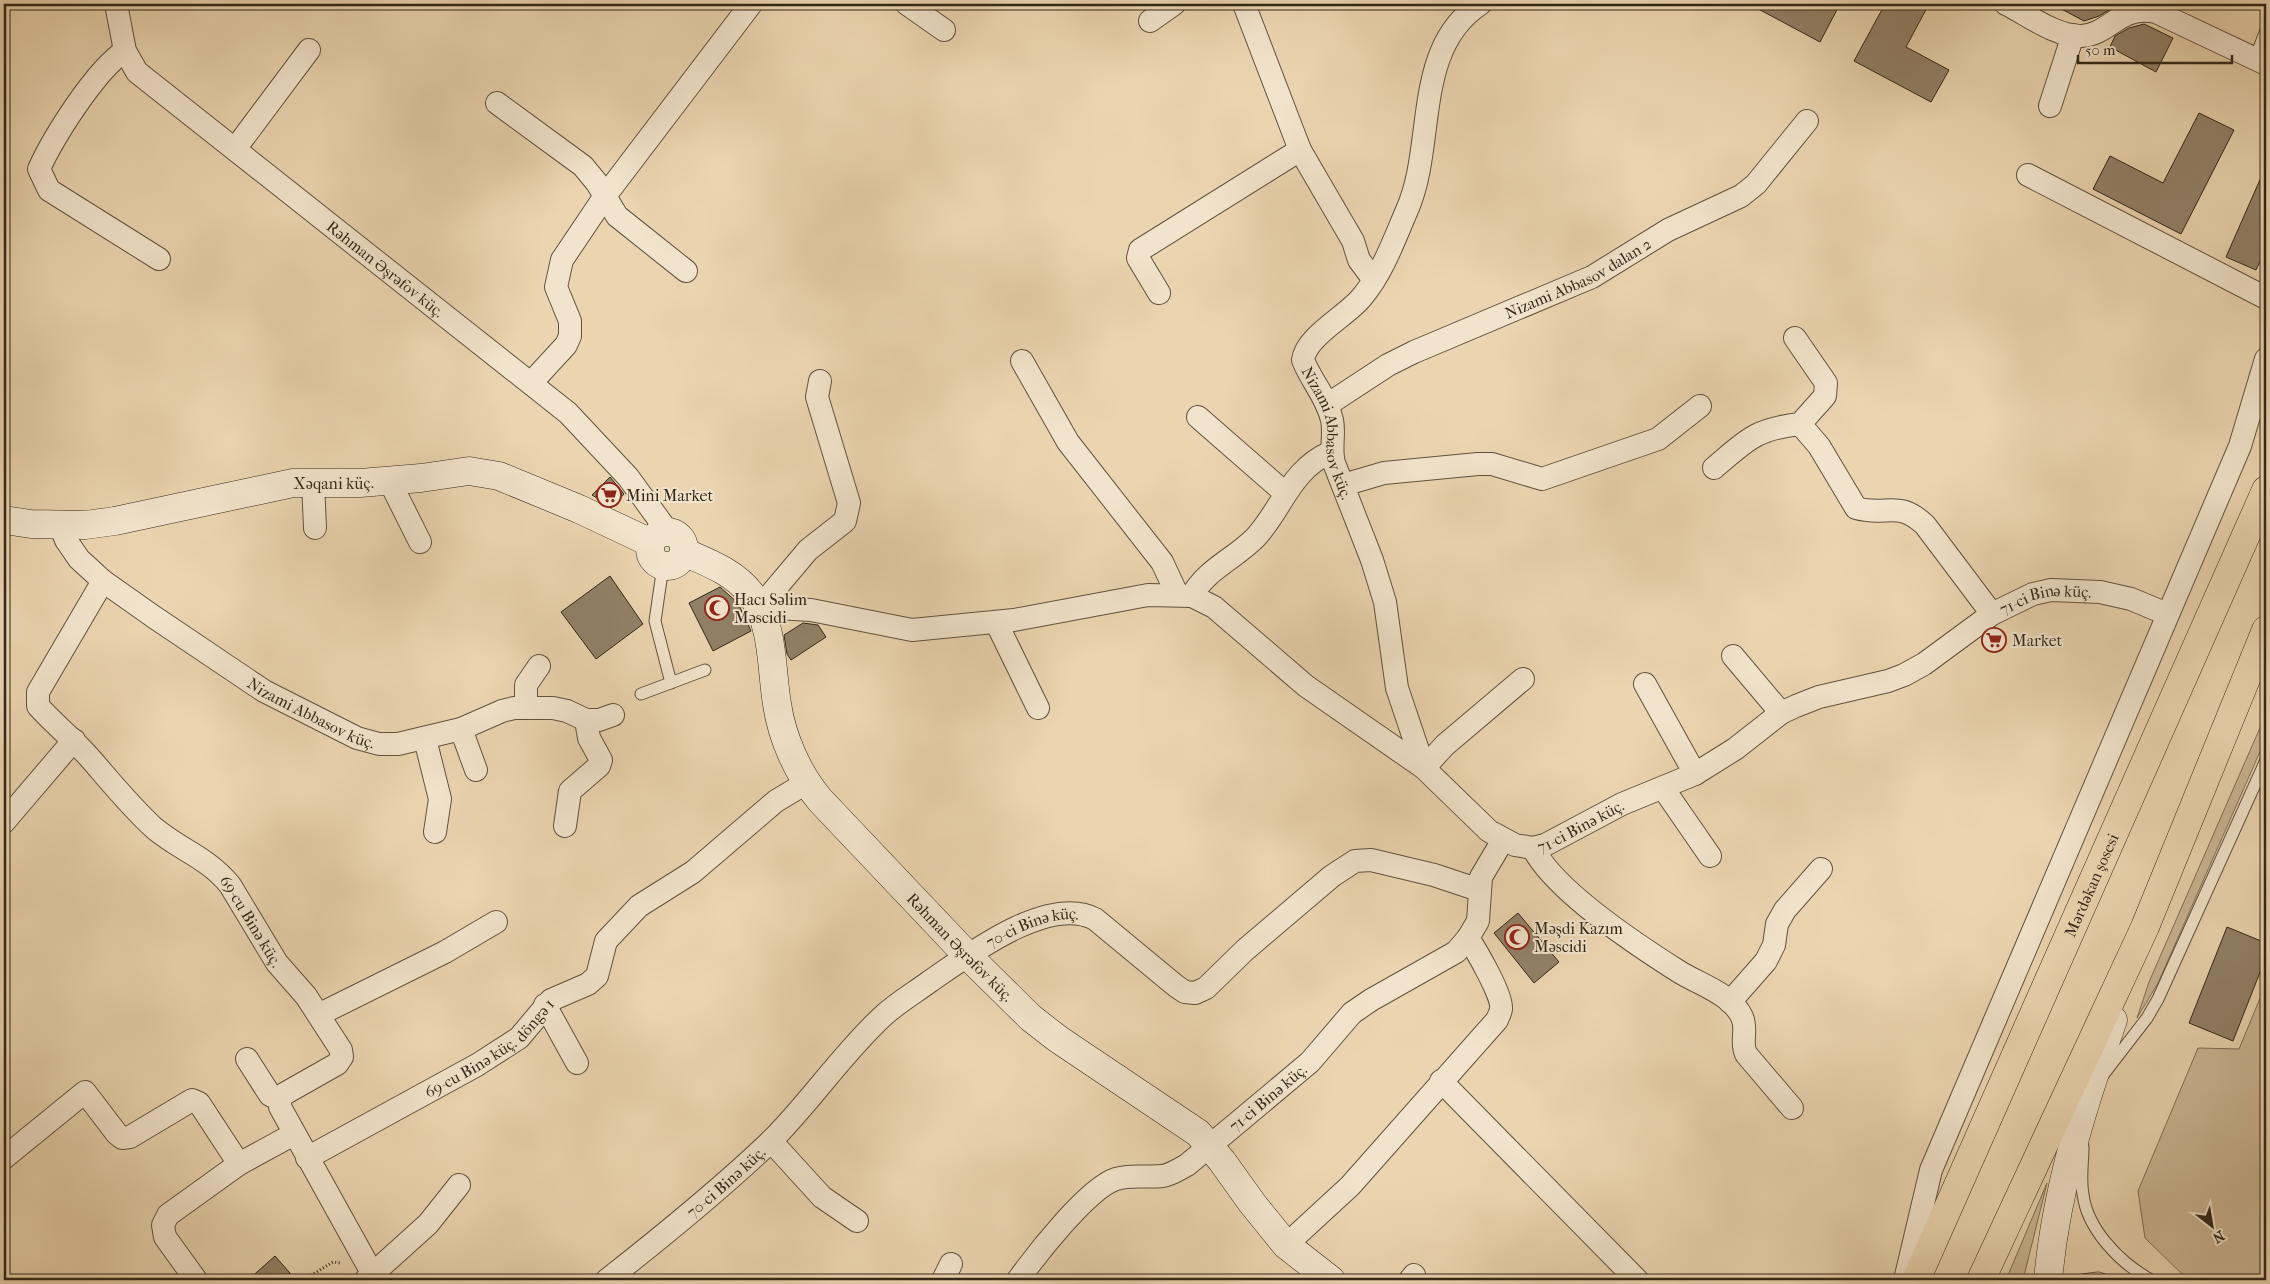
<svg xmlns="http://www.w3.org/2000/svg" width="2270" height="1284" font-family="'IM FELL French Canon',serif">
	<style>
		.green { fill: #ccb796; stroke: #7f6f58 }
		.building { fill: #928168; stroke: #322719 }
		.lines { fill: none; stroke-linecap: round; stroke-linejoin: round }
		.lane-casing { stroke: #60523f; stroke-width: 13 }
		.street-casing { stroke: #60523f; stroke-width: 24 }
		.secondary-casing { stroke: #322719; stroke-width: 29 }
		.highway-casing { stroke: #322719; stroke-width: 29 }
		.path { stroke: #322719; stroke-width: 3; stroke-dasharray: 1 2.5; stroke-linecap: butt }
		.lane { stroke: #f2e4cc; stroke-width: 11 }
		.street { stroke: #f2e4cc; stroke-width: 22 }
		.secondary { stroke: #f2e4cc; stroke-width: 28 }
		.highway { stroke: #ebd5b0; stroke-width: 28 }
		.labels { text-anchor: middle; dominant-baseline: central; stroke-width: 4; stroke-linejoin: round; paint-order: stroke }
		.street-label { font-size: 16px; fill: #322719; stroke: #f2e4cc }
		.poi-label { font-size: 16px; fill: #322719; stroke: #f2e4cc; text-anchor: start }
	</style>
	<rect width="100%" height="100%" fill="#ebd5b0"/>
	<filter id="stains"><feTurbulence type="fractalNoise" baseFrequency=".004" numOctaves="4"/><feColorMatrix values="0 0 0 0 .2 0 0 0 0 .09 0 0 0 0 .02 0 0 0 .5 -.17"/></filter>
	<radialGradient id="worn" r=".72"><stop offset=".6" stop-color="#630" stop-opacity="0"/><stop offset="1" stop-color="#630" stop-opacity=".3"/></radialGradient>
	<g class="green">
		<path d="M2266,714v24l-108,245 -21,35 12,-36z"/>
		<path d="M2266,984v296h-67l-17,-6 -37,-36 -7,-47 60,-143 41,1z"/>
		<path d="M2047,1183l-24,97h-17z"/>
	</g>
	<g class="building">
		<path d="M1749,4h91l-20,38z"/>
		<path d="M1885,4h44l-23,43 43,23 -18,32 -77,-41z"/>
		<path d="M2052,4h67l-20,12 -15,5z"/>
		<path d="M2144,24l29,14 -17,34 -46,-25 5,-11 14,-8z"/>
		<path d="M2199,113l35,17 -53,104 -88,-45 17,-33 53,27z"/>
		<path d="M2266,166v82l-10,22 -30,-13z"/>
		<path d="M610,477l14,17 -12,13 -20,-12z"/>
		<path d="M610,576l33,48 -47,35 -35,-47z"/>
		<path d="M720,587l18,16 13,28 -38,20 -24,-48z"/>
		<path d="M803,623l15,2 8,12 -35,23 -4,-6 -3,-19z"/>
		<path d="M1518,913l41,49 -25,21 -40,-50z"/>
		<path d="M2227,927l39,16v14l-33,84 -44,-18z"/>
		<path d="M275,1256l21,24h-48z"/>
	</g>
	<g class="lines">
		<defs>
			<g id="lane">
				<path d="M2255,59l11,-29"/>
				<path d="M663,566l-8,55 16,62"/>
				<path d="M641,694l64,-24"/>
				<path d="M2103,1075l44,-57 11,-19 108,-239"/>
				<path d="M2083,1147c0,15 -3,32 0,47 4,35 37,69 68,86"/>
				<path d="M2083,1280l15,-2 6,2"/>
			</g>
			<g id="street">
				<path id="s1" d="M116,4l9,47 12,21 431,341 60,64 40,55"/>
				<path d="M907,4l37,26"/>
				<path d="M1244,4l56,146 53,91 6,19 15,20"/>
				<path id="s2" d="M1480,4c-68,45 -44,141 -73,206 -13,30 -24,62 -45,87 -15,19 -56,39 -59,63 8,21 24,37 29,60 3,14 -2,28 2,43l38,97 13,42 12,86 27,80 65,63 26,14 18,3 12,-3 77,-41 73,-30 40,-25 46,-36 15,-7 23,-9 69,-16 16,-6 20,-11 68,-50 41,-20 18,-4 49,2 31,7 36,15"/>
				<path d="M2006,4c22,11 49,32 75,32 29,-1 38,-32 75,-24l110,52"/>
				<path d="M1150,21l24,-17"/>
				<path d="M125,51c-29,18 -72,87 -86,118l10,21 110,69"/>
				<path d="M497,103l86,63 14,17 20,33 69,55"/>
				<path d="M2050,106l23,-71"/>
				<path d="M235,149l74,-99"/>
				<path d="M2028,175l238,123"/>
				<path d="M1159,293l-21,-35 2,-8 160,-100"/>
				<path d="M1022,361l46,81 94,120 15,32"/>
				<path d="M531,383l35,-38 4,-9v-15l-14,-34 6,-27 43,-64 146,-192"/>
				<path id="s3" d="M1327,405l61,-40 26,-13 178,-75 76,-47 73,-34 15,-12 51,-63"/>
				<path d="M1198,417l87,76"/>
				<path d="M1800,424l19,22 37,62c31,9 41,-9 69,17l67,89"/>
				<path d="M1714,468c33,-28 41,-39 86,-44l25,-28 1,-13 -31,-45"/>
				<path d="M389,480l31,62"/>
				<path d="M313,482l2,46"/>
				<path d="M1343,485l41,-12 94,-9h14l50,15 116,-40 42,-33"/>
				<path id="s4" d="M60,525l6,15 13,19 24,22 51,36 110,74 93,47 22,6h19l63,-15 41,-18 12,-3h39l14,3 19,9h13l14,-5"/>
				<path id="s5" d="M103,581l-65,111v14c16,18 35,33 51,51 21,24 41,49 65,71 26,22 53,29 76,57l47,78 29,33 35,54 1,7 -5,7 -53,30 -4,6v7l96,173"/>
				<path d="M1192,596c13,-26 44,-38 64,-59 27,-30 35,-68 75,-85"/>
				<path d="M760,607l51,3 101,20 102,-10 134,-25 44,1 22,11 92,79 118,82 21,-23 78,-66"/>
				<path d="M760,607l48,-57 37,-29 4,-18 -32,-106 3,-16"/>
				<path d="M996,622l42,86"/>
				<path d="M1733,656l48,57"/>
				<path d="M1645,684l50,90"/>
				<path d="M526,708v-23l13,-19"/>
				<path d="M461,729l15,41"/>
				<path d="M425,739l15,60 -5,33"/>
				<path d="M1663,788l47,68"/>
				<path d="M4,822l70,-82"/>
				<path d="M565,826l5,-35 29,-25 2,-6 -12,-22 -3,-18"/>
				<path d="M1533,848c21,42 104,97 145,123 20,13 53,22 64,46 6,13 -2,24 4,37l46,54"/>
				<path d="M1730,1002l36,-41 8,-16 3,-21 8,-14 36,-41"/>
				<path d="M545,1005l32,58"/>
				<path d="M320,1014l125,-62 51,-30"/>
				<path d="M247,1059l23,36 10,5"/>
				<path d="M1441,1081l196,199"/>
				<path d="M771,1141l51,56 35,24"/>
				<path d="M4,1158l81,-66 32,42 5,4 8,-1 62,-37 7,3 40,61"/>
				<path id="s6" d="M307,1158l170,-93 42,-27 32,-38 37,-16 9,-8 9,-35 33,-35 54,-34 83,-71 30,-18"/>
				<path d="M1286,1245l64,-59 147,-166c1,-3 4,-8 4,-11 2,-13 -25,-59 -33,-71"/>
				<path d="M196,1280l-31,-43 -2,-12 5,-10 71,-51 55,-30"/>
				<path d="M366,1280l62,-56 31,-39"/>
				<path id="s7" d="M607,1280c56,-44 113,-90 165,-140 39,-39 70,-86 111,-124 14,-13 31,-23 46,-34 38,-26 119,-88 166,-63l81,67 9,6 10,1 11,-5 39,-38 87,-74 23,-15 16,-1 63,15 45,15"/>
				<path d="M943,1280l8,-16"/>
				<path id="s8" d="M1018,1280c18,-25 70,-92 98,-101 15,-5 31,-1 46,-3 9,-1 17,-7 25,-11l123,-103 42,-49 19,-13 85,-48 12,-14 10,-17 3,-44 22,-37"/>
				<path d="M1410,1280l4,-5"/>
				<path d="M1905,1280l26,-110 309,-724 26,-87"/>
			</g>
			<g id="secondary">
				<path id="s9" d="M4,520l27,4 54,1 30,-4 178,-38h67l61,-5 48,-7 30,5 80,33 72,34"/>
				<circle cx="667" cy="549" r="17"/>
				<path id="s10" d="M684,552c25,11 50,20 67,42 23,30 20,74 26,110 5,34 21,70 43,96l147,155 64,63 27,21 140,94 24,28 30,42 34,42 45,35"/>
				<path d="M2048,1280c8,-90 35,-175 65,-260"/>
			</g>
			<g id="highway">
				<path id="s11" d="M1916,1280l350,-790"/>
				<path d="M1981,1280l164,-353 121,-297"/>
			</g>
		</defs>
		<use href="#lane" class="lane-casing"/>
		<use href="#street" class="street-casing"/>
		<use href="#secondary" class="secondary-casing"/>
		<use href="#highway" class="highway-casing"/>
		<path class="path" d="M305,1279l28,-17 9,1"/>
		<use href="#lane" class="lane"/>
		<use href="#street" class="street"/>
		<use href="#secondary" class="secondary"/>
		<use href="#highway" class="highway"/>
	</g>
	<defs>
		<symbol id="supermarket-ring" viewBox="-11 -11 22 22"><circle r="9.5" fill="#f2e4cc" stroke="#8f2418" stroke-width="1.5"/><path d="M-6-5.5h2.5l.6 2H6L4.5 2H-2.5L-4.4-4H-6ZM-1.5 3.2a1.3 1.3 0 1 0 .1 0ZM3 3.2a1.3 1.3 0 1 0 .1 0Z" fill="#8f2418"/></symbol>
		<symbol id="mosque-ring" viewBox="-11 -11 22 22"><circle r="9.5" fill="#f2e4cc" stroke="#8f2418" stroke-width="1.5"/><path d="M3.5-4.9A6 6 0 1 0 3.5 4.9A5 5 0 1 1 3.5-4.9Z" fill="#8f2418"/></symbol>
	</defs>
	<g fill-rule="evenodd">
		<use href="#supermarket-ring" x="595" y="481" width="28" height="28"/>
		<use href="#mosque-ring" x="703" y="594" width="28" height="28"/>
		<use href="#supermarket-ring" x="1980" y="626" width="28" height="28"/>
		<use href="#mosque-ring" x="1503" y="923" width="28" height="28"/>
	</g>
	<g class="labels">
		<g class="street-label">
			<text stroke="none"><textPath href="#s1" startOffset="389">Rəhman Əşrəfov küç.</textPath></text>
			<text stroke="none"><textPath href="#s3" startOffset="282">Nizami Abbasov dalan 2</textPath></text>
			<text stroke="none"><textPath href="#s2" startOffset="489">Nizami Abbasov küç.</textPath></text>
			<text stroke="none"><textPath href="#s9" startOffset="334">Xəqani küç.</textPath></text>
			<text stroke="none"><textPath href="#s2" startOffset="1556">71-ci Binə küç.</textPath></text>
			<text stroke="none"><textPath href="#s4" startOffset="319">Nizami Abbasov küç.</textPath></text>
			<text stroke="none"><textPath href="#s2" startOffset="1031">71-ci Binə küç.</textPath></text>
			<text stroke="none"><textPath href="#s11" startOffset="432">Mərdəkan şosesi</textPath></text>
			<text stroke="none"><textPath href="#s5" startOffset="448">69-cu Binə küç.</textPath></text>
			<text stroke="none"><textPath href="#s7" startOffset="559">70-ci Binə küç.</textPath></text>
			<text stroke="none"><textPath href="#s10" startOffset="504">Rəhman Əşrəfov küç.</textPath></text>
			<text stroke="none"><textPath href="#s6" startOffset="214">69-cu Binə küç. döngə 1</textPath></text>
			<text stroke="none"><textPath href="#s8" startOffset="321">71-ci Binə küç.</textPath></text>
			<text stroke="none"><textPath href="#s7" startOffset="154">70-ci Binə küç.</textPath></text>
		</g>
		<g class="poi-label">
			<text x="626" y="495">Mini Market</text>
			<text x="734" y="599">Hacı Səlim<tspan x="734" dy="18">Məscidi</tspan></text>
			<text x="2012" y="640">Market</text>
			<text x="1534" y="928">Məşdi Kazım<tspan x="1534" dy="18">Məscidi</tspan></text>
		</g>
	</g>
	<rect width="2270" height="1284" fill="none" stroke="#ebd5b0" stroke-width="20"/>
	<rect x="5" y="5" width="2260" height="1274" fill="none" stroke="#322719" stroke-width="2.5"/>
	<rect x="10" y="10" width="2250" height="1264" fill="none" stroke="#322719"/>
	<g transform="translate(2212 1226) rotate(149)" stroke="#f2e4cc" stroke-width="4" paint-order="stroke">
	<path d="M0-4L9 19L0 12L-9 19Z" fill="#322719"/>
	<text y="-8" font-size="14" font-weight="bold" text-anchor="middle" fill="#322719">N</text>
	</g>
	<path d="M2078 55v8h154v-8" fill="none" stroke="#322719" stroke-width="2.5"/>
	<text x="2085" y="55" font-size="15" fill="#322719" stroke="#f2e4cc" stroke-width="4" paint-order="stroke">50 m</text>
	<rect width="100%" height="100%" filter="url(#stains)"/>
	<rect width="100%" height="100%" fill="url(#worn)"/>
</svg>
